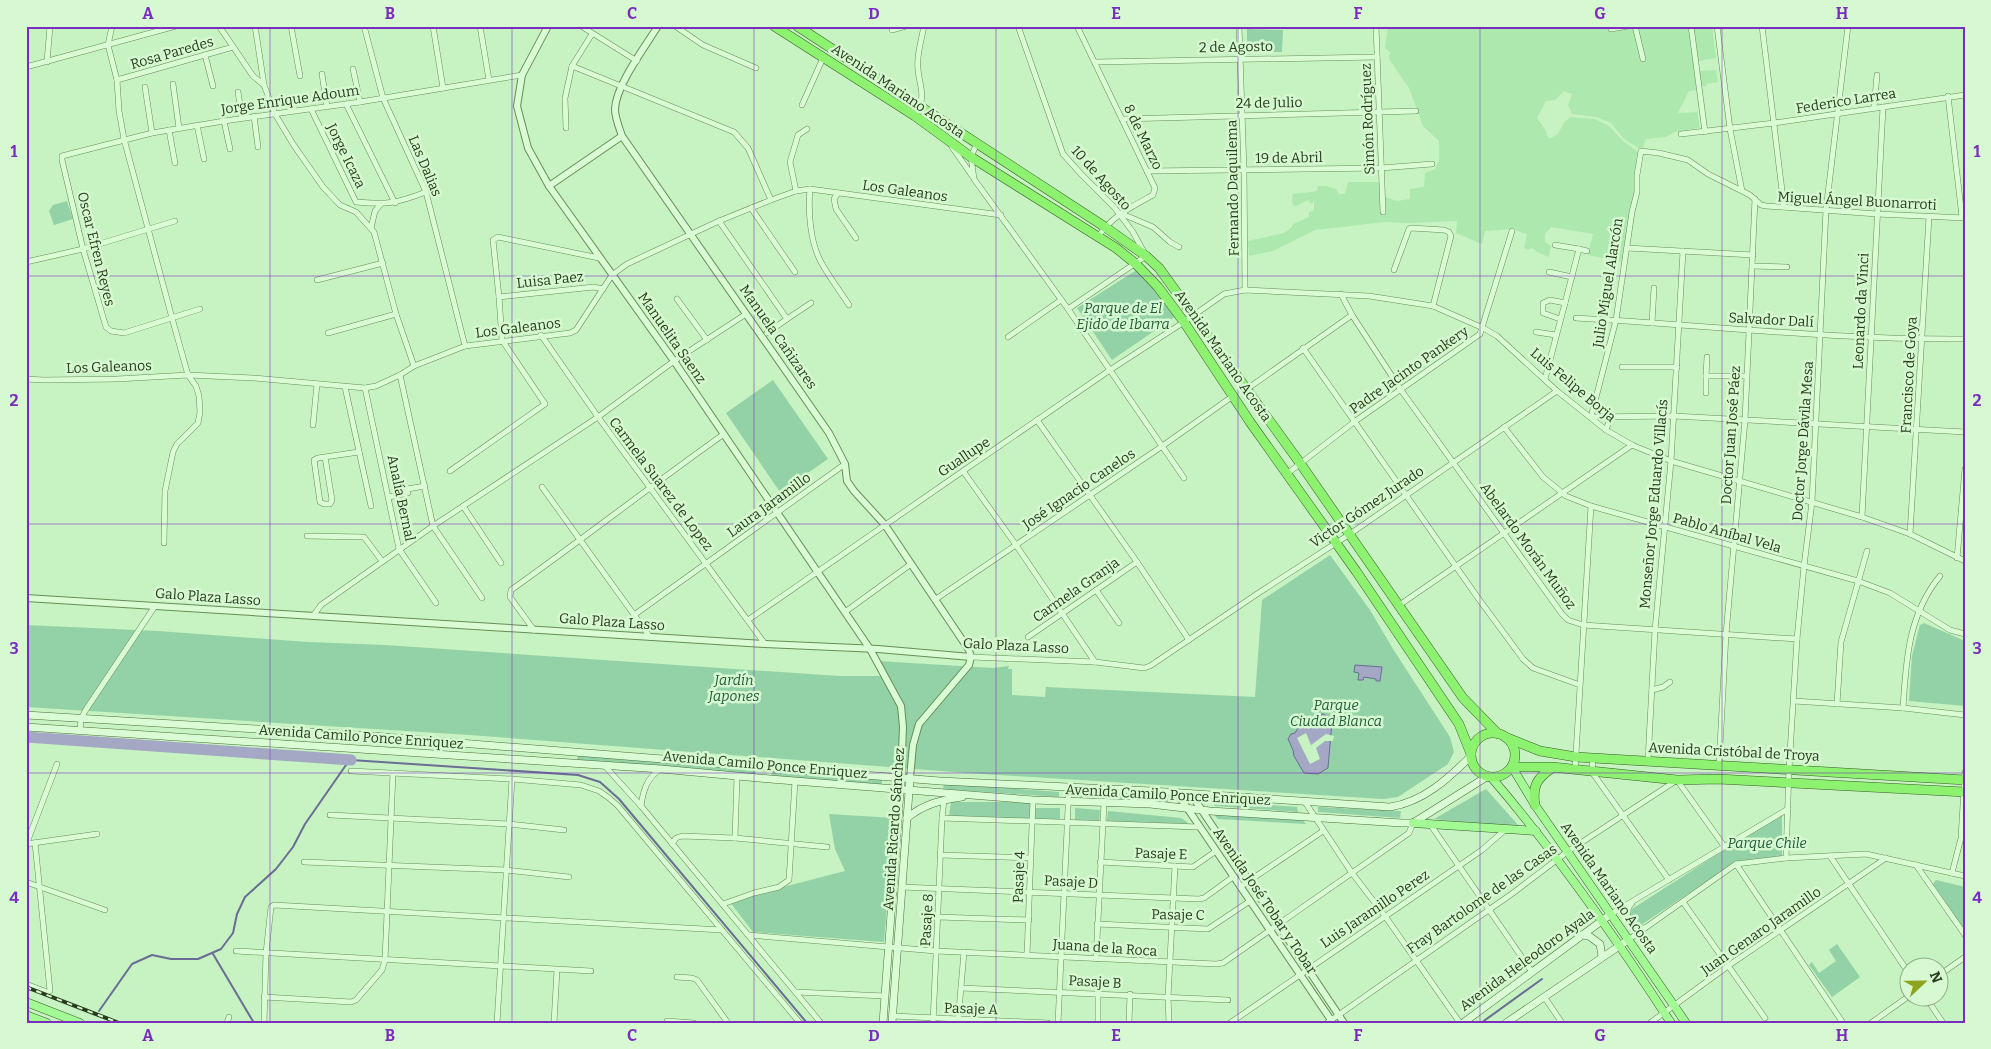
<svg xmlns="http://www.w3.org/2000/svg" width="1991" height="1049" font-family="Bitter,serif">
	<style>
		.farmland { fill: #ade9ae }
		.green { fill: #93d2a6 }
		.water { fill: #a4a8c4; stroke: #6a6d94 }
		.pier { fill: #c7f2c1 }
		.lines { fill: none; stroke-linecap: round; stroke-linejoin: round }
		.stream { stroke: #6a6d94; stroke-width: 2 }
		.river { stroke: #a4a8c4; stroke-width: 11 }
		.minor-casing { stroke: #678e56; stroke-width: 6 }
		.tertiary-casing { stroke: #678e56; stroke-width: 8 }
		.secondary-casing { stroke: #4b7039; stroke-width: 8 }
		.primary-casing { stroke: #3c5b2b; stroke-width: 9 }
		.trunk-casing { stroke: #3c5b2b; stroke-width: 10 }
		.minor { stroke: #dafcd5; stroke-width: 5 }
		.tertiary { stroke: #dafcd5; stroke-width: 6 }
		.secondary { stroke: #dafcd5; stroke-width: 7 }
		.primary { stroke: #a3fa95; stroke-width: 8 }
		.trunk { stroke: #8cf26f; stroke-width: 9 }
		.rail-casing { stroke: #273c1c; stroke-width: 4 }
		.rail { stroke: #d6f9d1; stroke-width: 2; stroke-dasharray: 5.5; stroke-linecap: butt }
		.grid { fill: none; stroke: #7b2cbf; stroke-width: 1; stroke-opacity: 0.55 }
		.labels { text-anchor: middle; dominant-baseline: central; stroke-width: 5; stroke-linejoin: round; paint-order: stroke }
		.street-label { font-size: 14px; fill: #273c1c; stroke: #d6f9d1 }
		.park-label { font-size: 14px; font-style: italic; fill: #215b39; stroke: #d6f9d1 }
		.neatline { fill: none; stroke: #7b2cbf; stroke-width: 2 }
		.grid-label { font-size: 16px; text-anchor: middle; font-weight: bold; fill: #7b2cbf }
	</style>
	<rect width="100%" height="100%" fill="#c7f2c1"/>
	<path class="farmland" d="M1388,26h324l4,32 -18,3v10l18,-1 2,12 -12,2 1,2 -8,1v3l-10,1 -11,22 19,-1 3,16 -26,4 -8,5 -20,2 -4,11 -18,-11 -13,-16 -15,-6 -24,-3 -4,-9 4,-11 -8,-3 -9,9 -9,1 -9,17 8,11 4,10 9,-5 6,-12 7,-5 24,2 14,7 14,15 15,11 -2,8 -2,32 -12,70 -34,-7 5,-21 -42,-7 -6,7v8l6,4 -2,11 -12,-5 -3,-3 -3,-1 -2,2 -5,-2 3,-14 -15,-5 -27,2 -3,13 -26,-11 1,-12 -49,2 -23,-1 -70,8 -42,21 -24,5 -1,-15 36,-8 8,-6 1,-3 16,-7v-5l5,-2v-9l-3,3 -3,-4 -12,6 -3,-1 -1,-6 1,-5 18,-2 6,-1 1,-5h8l10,3 3,5h6l3,-12h33l4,15 12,4 13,-2v-10l14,-2 1,-14 10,-4 4,-9v-19l-16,-15 -14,-38 -20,-29 1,-7 -5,-4z"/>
	<g class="green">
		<path d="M1247,29l36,1 -1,22h-35z"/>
		<path d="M67,201l6,18 -19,6 -5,-14 4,-6z"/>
		<path d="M1138,269l17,19 21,28 -64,44 -35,-52z"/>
		<path d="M773,380l55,79 -48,33 -54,-79z"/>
		<path d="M1330,555l40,55 23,39 57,88 4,15 -6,12 -50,33 -15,2 -416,-26 -497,-38 -444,-28v-82l132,6 150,11 77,3 454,31h48l-9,-15 115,7 16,-2 -1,3h4v26l33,2 1,-10 209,10 7,-97z"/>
		<path d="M1924,623l41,18v65l-56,-5 3,-45 8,-31z"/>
		<path d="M578,755l178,14 -1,6 -178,-14z"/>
		<path d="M772,771l110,9v5l-111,-9z"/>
		<path d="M944,783l115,9v5l-116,-8z"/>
		<path d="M1486,789l33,37 -4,2 -81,-9z"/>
		<path d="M1076,792l93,4 1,7 -94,-6z"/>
		<path d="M1212,801l85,6 1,5 -83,-6z"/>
		<path d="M951,802h79v17l-81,-3z"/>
		<path d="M1318,807l83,4 -1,7 -82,-6z"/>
		<path d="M1035,808h25v12l-25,-1z"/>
		<path d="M1075,808l25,2 -1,16 -24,-1z"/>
		<path d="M1108,811l73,7 6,4 4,8 -85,-4z"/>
		<path d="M1216,813l86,6 4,5 -88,-5 -3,-3z"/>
		<path d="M829,814l65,4 -10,124 -131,-10 -24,-31 116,-30 -10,-22z"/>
		<path d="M1782,815v41l-46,6 -95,63h-7l-5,-11 3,-5 92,-59z"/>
		<path d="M1936,880l29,7v44l-32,-47z"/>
		<path d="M1837,944l23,33 -28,20 -23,-32 3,-3 7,11 17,-12 -7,-11z"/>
	</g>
	<g class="water">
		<path d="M1355,665l27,2 -2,14h-4v-2l-12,-2 -1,3h-5l1,-7 -5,-1z"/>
		<path d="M1323,714l6,3 3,5 -4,46 -10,6 -14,-1 -10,-17 -1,-6 -5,-11 3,-5 4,-1c4,-9 19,-17 28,-19z"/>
	</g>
	<path class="pier" d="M1306,733l5,12 15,-11 8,2 -1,5h-8l-9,7 4,11 -10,5 -13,-26z"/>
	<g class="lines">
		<g class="stream">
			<path d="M213,954l41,69"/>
			<path d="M99,1011l33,-47 20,-9 19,4h27l23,-10 12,-16 4,-19 8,-17 31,-28 17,-22 12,-23 41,-59 5,-5 227,15 22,7 19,17 188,224"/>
			<path d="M1481,1023l61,-44"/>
		</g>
		<path class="river" d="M26,737l325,23"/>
		<defs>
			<g id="minor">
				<path d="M112,26l-4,19 9,35 2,31 5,28 48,179 16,57 8,11 3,10 1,16 -2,11 -21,21 -4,8 -8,39 -1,52"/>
				<path d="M219,26l34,50 11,9 11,29 18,30 30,43 17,18 16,7 18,20 22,82 18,52"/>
				<path d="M255,26l9,59"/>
				<path d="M291,26l9,50"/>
				<path d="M364,26l19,72 43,94 39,154"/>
				<path d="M433,26l10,62"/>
				<path d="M480,26l9,54"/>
				<path d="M581,26l56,35"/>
				<path d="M675,26l28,19 53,23"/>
				<path d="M1018,26l45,128 18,20 33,33 19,25 13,24 -78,53"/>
				<path d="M1077,26l78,162 -2,7c-22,12 -41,21 -55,42"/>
				<path d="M1239,26l5,144 1,120"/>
				<path d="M1376,26l7,186"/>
				<path d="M1635,26l8,33"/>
				<path d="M1691,26l14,106"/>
				<path d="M1717,26l13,103 12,62"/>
				<path d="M1762,26l22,181"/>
				<path d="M1611,29l17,-3"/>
				<path d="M892,30l14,-4"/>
				<path d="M205,55l8,31"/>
				<path d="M47,62l3,-36"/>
				<path d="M1095,62l282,-5"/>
				<path d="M572,66l162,66 14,16 23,52"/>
				<path d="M26,67l150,-41"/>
				<path d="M353,69l7,33"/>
				<path d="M322,74l5,33"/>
				<path d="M117,80l116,-33"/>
				<path d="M173,84l6,44"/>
				<path d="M145,87l7,46"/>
				<path d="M238,92l4,26"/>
				<path d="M1948,96l14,121"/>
				<path d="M346,104l49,99"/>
				<path d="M802,105l21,-47"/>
				<path d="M1874,108l3,-33"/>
				<path d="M311,109l45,93c32,3 41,1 70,-10"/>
				<path d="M254,116l4,31"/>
				<path d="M915,116c15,-24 0,-34 3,-58 1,-11 4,-21 6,-32"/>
				<path d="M1122,119l294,-8"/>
				<path d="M224,121l6,28"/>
				<path d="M197,125l7,34"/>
				<path d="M566,128l-1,-30 7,-32 20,-32"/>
				<path d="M169,130l6,33"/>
				<path d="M1681,134l93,-11 191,-28"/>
				<path d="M977,143l-6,14 3,22 94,130 116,169"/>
				<path d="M952,147l21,30"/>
				<path d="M1147,171l234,-3 51,-4"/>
				<path d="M810,189c-2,22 0,53 11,73 8,15 19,29 28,43"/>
				<path d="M796,191l-6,-29 8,-27 9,-6"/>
				<path d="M838,193l-4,6 2,10 20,29"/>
				<path d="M751,208l44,64"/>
				<path d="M1120,213l33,14 17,15 9,5"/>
				<path d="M1965,218l-88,-4 -111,-8 -5,-1 -11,-10 -42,-21 -20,-14 -29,-7 -18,-2 -4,24v17l-5,20 -16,108 -25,97 83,-1 291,16"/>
				<path d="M719,221l68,98 -20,14"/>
				<path d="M371,228l4,-17 6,-7"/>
				<path d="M1555,245l24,4"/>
				<path d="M1627,248l126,7"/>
				<path d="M26,262l57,-13 92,-28"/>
				<path d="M1752,266l35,1"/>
				<path d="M1394,270l15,-41 2,-1 33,2 5,2 2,4 -18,70"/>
				<path d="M1549,272l23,5"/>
				<path d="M317,280l66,-17"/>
				<path d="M1341,294l11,21 49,75 161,224 6,6 15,5 214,14"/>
				<path d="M499,297l95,-10 9,2"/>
				<path d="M677,299l30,41"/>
				<path d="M1565,303l14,-54 8,2"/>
				<path d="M200,309l-76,24 -13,-2 -5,-4 -23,-78 -21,-89v-4l90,-23 72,-12 136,-19 162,-27"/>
				<path d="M1576,318c129,7 259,22 389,21"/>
				<path d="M787,319l24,-16"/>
				<path d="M1652,323l2,-35"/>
				<path d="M1536,332l20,3"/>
				<path d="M328,333l68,-19"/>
				<path d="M541,335l57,82 167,227"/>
				<path d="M1008,337l53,-37"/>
				<path d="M1303,348l175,250 45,61 10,9 47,17"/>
				<path d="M1707,357l-1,19h40"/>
				<path d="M1622,367h55"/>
				<path d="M400,375l33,151 49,72"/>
				<path d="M26,379l18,1 73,-1 71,-4 65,3 112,10 11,-2 24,-11 14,-9 51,-20 105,-13 6,-3 36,-55 15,-11 92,-43 52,-21 25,-9 14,-2 191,26"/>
				<path d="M1545,379l20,-76 -15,-3 -7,3v10l17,6"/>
				<path d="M345,387l26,119"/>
				<path d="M365,388l34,161 37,54"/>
				<path d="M1247,389l105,-74"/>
				<path d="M1706,393v-17"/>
				<path d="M1037,420l100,142 52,78"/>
				<path d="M313,425l4,-41"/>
				<path d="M1504,427l39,50 23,19 25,10 267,75 32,12 60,37 15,4"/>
				<path d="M1606,430l5,-14"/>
				<path d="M325,457l7,43 -2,4h-6l-4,-2 -6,-42 4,-2 41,-6"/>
				<path d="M450,471l95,-67 -43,-64 -3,-43 -6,-57 5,-3 101,21"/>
				<path d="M963,471l53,74 79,117"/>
				<path d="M1288,473l66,-51 126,-88 32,-103"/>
				<path d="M542,487l108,150"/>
				<path d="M389,497l19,-4 -1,-4 18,-3"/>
				<path d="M463,506l38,57"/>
				<path d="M1862,517l21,-410"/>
				<path d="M1910,534l19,-317"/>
				<path d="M307,536l57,1 18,24"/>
				<path d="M1957,558l8,-89"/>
				<path d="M1096,590l23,33"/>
				<path d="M936,599l225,-152 72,-51"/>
				<path d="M1398,606l234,-161"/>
				<path d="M845,612l66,-48"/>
				<path d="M634,615l211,-151"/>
				<path d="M313,616l8,-11 112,-79 165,-109 76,-56 72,-47"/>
				<path d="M748,620l215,-149 147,-101 74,-48 40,-28 21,-4 124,6 64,10 50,22 14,8 60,55 49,39 26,15 39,16 191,56 48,17 55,27"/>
				<path d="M534,630l-24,-33 1,-7c72,-51 141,-105 213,-156"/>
				<path d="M1028,637l109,-75"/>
				<path d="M971,657l124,5 49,6 6,-2 110,-74 90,-58 207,-143"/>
				<path d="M1652,690l11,-3 7,-5"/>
				<path d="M1794,701l109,7 62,7"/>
				<path d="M1837,704l4,-62 26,-91"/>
				<path d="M1903,708c3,-47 5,-93 37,-132"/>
				<path d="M80,731l1,-12 4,-8 70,-105"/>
				<path d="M1593,758l-1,14 77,108"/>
				<path d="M1648,760l7,-130 16,-169 12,-210"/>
				<path d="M604,765l37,41 180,217"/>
				<path d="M1719,765l7,-131 19,-214 10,-221"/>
				<path d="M1575,770l16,-264"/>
				<path d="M351,771l161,8 69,6 18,6 10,7 9,8 182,217"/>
				<path d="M1305,802l47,71 33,43 75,107"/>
				<path d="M641,806c2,-15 6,-29 20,-37"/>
				<path d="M330,815l179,9 55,6"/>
				<path d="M942,818l257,9"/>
				<path d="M1430,824l102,148"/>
				<path d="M735,838l2,-61"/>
				<path d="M26,844l71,-10"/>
				<path d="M672,844l4,-6 6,-2 53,2 92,9"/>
				<path d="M26,845l31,-81"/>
				<path d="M940,855l91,3"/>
				<path d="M1830,856l78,116"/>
				<path d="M1786,858l3,-89 8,-130 7,-73 8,-64 14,-292 22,-184"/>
				<path d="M304,862l202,8 63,7"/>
				<path d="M1100,862l93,5 23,-16"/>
				<path d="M1736,864l107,159"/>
				<path d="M1916,865l49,70"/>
				<path d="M1952,873l9,-35 4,-66"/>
				<path d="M26,882l79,28"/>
				<path d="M901,887l298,12 5,-1 29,-21"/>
				<path d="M1240,887l83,-56"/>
				<path d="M1683,902l82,116"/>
				<path d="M1632,903c-11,12 -1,25 13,25"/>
				<path d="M723,904l31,-11 25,-6 10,-7 6,-99"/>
				<path d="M1611,914l177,-105"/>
				<path d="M938,917l91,3"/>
				<path d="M1097,924l111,5 42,-28"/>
				<path d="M748,935l188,16 280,13 7,-1 186,-130 4,-10"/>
				<path d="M1628,940l108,-76 50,-6 80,-4 99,22"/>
				<path d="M236,951l355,20"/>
				<path d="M1027,955l6,-155"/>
				<path d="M1096,959l8,-156"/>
				<path d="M1938,976l27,-19"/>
				<path d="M677,977l15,1 5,2 31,43"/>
				<path d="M26,984l21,8 3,-1 -15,-148"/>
				<path d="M961,988l267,12"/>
				<path d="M796,992l89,4"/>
				<path d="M1925,996l18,27"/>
				<path d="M264,997l87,5 5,-2 26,-30 3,-10 8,-187"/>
				<path d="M1545,998l17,25"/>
				<path d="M893,1016l155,7"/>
				<path d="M667,1021l27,2"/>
				<path d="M958,1022l6,-70"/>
				<path d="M227,1023l2,-6"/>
				<path d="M264,1023l2,-70 5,-46 3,-2 448,25"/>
				<path d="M497,1023l15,-244"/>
				<path d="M554,1023l3,-53"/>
				<path d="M933,1023l9,-205 2,-18"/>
				<path d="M1058,1023l11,-236"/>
				<path d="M1098,1023v-30"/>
				<path d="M1129,1023l1,-29"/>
				<path d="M1169,1023l-1,-26 7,-131"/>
				<path d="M1230,1023l252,-173 24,-21"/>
				<path d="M1327,1023l186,-130 54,-41 110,-72 47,66"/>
				<path d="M1650,1023l78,-57 158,-108"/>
				<path d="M1871,1023l38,-27"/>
			</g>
			<g id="tertiary">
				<path d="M548,26l-26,49 -5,31 11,42 21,38 125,175 196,288 31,57 2,21 -2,51"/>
				<path d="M658,26c-13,21 -42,59 -43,83 0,9 4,18 7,27l207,297 16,31 2,17 7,10 31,34 84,125 2,7"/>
				<path d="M549,186l73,-50"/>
				<path d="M26,598l739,46 113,5 93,8"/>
				<path d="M910,778l3,-33 6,-21 50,-59 2,-8"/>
				<path d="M1177,793l156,230"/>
				<path d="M1191,794l153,229"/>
			</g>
			<g id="secondary">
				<path d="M26,715l346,21 568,45 211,10 239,16c33,-5 58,-28 81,-51"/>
				<path d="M26,727l635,42 109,10 263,21 117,4 60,7 192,12h11l75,-47"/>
				<path d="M907,818c17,-14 34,-18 55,-21"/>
				<path d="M1582,935l7,1 11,8 2,13"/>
				<path d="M883,1023l18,-245"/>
				<path d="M892,1023l18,-245"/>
				<path d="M1463,1023l148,-109"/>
				<path d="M1506,1023l122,-83"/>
			</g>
			<g id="primary">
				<path d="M1512,767l23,38 151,218"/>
				<path d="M1491,777c66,77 125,161 180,246"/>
				<path d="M1413,823l123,8"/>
				<path d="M26,1002l54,21"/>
				<path d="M26,1015l21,8"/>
			</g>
			<g id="trunk">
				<path d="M774,26l141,90 56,41 145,91 20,16 22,23 26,35 66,100 106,149 103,153 12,30"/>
				<path d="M797,26l308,201 41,29 13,12 141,195 163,235 35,36"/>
				<circle cx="1493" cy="755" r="22"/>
				<path d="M1505,737l35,14 36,6 389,23"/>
				<path d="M1512,767h40l125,13 41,-1 247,13"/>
				<path d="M1535,805c-3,-19 2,-27 17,-37"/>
			</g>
		</defs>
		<use href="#minor" class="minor-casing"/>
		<use href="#tertiary" class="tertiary-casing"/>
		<use href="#secondary" class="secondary-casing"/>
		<use href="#primary" class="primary-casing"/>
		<use href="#trunk" class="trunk-casing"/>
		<use href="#minor" class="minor"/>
		<use href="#tertiary" class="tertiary"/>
		<use href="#secondary" class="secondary"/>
		<use href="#primary" class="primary"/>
		<use href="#trunk" class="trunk"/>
		<defs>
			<path id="rail" d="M26,987l93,36"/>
		</defs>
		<use href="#rail" class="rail-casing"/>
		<use href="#rail" class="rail"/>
	</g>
	<path class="grid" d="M270,26v997M512,26v997M754,26v997M996,26v997M1238,26v997M1480,26v997M1722,26v997M26,276h1939M26,524h1939M26,773h1939"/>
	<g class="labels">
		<g class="street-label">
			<text transform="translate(1236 47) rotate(-1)">2 de Agosto</text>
			<text transform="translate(172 53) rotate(-16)">Rosa Paredes</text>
			<text transform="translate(898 91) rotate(34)">Avenida Mariano Acosta</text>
			<text transform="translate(290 100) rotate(-8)">Jorge Enrique Adoum</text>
			<text transform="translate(1846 101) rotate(-9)">Federico Larrea</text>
			<text transform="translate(1269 103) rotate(-1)">24 de Julio</text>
			<text transform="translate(1368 119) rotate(-92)">Simón Rodríguez</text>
			<text transform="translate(1143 137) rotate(64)">8 de Marzo</text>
			<text transform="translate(346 156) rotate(64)">Jorge Icaza</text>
			<text transform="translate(1289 158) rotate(-1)">19 de Abril</text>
			<text transform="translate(425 166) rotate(67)">Las Dalias</text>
			<text transform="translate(1101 178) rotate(48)">10 de Agosto</text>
			<text transform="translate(1233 188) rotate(-91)">Fernando Daquilema</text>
			<text transform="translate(905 191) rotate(8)">Los Galeanos</text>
			<text transform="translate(1857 201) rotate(3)">Miguel Ángel Buonarroti</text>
			<text transform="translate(96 249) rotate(76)">Oscar Efren Reyes</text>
			<text transform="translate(550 280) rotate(-6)">Luisa Paez</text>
			<text transform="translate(1608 283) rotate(-81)">Julio Miguel Alarcón</text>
			<text transform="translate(1861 311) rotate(-87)">Leonardo da Vinci</text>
			<text transform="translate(1771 320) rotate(3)">Salvador Dalí</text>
			<text transform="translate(518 328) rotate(-7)">Los Galeanos</text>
			<text transform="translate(778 337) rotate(55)">Manuela Cañizares</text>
			<text transform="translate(672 338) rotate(55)">Manuelita Saenz</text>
			<text transform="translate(1223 356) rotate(55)">Avenida Mariano Acosta</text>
			<text transform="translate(109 367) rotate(-2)">Los Galeanos</text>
			<text transform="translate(1409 370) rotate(-35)">Padre Jacinto Pankery</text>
			<text transform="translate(1909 375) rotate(-87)">Francisco de Goya</text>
			<text transform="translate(1573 385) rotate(40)">Luis Felipe Borja</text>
			<text transform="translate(1731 435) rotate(-86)">Doctor Juan José Páez</text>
			<text transform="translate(1803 441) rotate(-86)">Doctor Jorge Dávila Mesa</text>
			<text transform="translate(964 457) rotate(-34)">Guallupe</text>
			<text transform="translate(661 484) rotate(53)">Carmela Suarez de Lopez</text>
			<text transform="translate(1079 489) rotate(-34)">José Ignacio Canelos</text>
			<text transform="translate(401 498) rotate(78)">Analía Bernal</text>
			<text transform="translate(1654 504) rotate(-85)">Monseñor Jorge Eduardo Villacís</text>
			<text transform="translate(769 505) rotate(-36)">Laura Jaramillo</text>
			<text transform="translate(1367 507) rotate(-34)">Victor Gómez Jurado</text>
			<text transform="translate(1727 533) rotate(16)">Pablo Aníbal Vela</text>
			<text transform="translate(1528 546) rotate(54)">Abelardo Morán Muñoz</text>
			<text transform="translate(1076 590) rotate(-35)">Carmela Granja</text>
			<text transform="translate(208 597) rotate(4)">Galo Plaza Lasso</text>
			<text transform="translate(612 622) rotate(4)">Galo Plaza Lasso</text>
			<text transform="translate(1016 646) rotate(3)">Galo Plaza Lasso</text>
			<text transform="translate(361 737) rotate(4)">Avenida Camilo Ponce Enriquez</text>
			<text transform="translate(1734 752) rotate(3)">Avenida Cristóbal de Troya</text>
			<text transform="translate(765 765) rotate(5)">Avenida Camilo Ponce Enriquez</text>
			<text transform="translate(1168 795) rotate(3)">Avenida Camilo Ponce Enriquez</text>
			<text transform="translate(894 829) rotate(-86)">Avenida Ricardo Sánchez</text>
			<text transform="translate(1161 854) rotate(2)">Pasaje E</text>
			<text transform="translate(1019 877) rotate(-88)">Pasaje 4</text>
			<text transform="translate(1071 882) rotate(3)">Pasaje D</text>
			<text transform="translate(1609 888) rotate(55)">Avenida Mariano Acosta</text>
			<text transform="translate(1482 899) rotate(-35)">Fray Bartolome de las Casas</text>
			<text transform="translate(1265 901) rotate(56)">Avenida José Tobar y Tobar</text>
			<text transform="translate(1375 909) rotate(-34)">Luis Jaramillo Perez</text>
			<text transform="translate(1178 915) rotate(1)">Pasaje C</text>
			<text transform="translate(927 920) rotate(-87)">Pasaje 8</text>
			<text transform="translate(1761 931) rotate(-35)">Juan Genaro Jaramillo</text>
			<text transform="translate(1105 948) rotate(4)">Juana de la Roca</text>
			<text transform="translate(1527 960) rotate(-36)">Avenida Heleodoro Ayala</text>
			<text transform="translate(1095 982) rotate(3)">Pasaje B</text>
			<text transform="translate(971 1009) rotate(2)">Pasaje A</text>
		</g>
		<g class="park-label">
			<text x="1123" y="308">Parque de El<tspan x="1123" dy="16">Ejido de Ibarra</tspan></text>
			<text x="734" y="680">Jardín<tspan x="734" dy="16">Japones</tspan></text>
			<text x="1336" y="705">Parque<tspan x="1336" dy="16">Ciudad Blanca</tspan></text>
			<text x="1767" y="843">Parque Chile</text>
		</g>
	</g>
	<rect width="1991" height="1049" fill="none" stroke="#d6f9d1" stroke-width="55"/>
	<g transform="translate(1924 982) rotate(68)"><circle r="24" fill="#d6f9d1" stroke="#90ad89"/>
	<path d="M0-4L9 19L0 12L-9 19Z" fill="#8ea320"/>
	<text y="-8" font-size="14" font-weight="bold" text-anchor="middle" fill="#273c1c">N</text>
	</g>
	<rect x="28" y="28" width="1936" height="994" class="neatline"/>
	<g class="grid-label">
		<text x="148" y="19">A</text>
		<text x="390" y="19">B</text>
		<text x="632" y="19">C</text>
		<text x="874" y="19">D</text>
		<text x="1116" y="19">E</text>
		<text x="1358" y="19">F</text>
		<text x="1600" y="19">G</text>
		<text x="1842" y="19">H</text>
		<text x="14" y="157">1</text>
		<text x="1977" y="157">1</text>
		<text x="14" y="406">2</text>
		<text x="1977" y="406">2</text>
		<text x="14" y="654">3</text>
		<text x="1977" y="654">3</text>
		<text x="14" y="903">4</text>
		<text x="1977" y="903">4</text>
		<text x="148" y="1041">A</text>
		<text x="390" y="1041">B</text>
		<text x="632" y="1041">C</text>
		<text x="874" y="1041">D</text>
		<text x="1116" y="1041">E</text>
		<text x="1358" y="1041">F</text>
		<text x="1600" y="1041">G</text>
		<text x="1842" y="1041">H</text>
	</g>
</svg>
